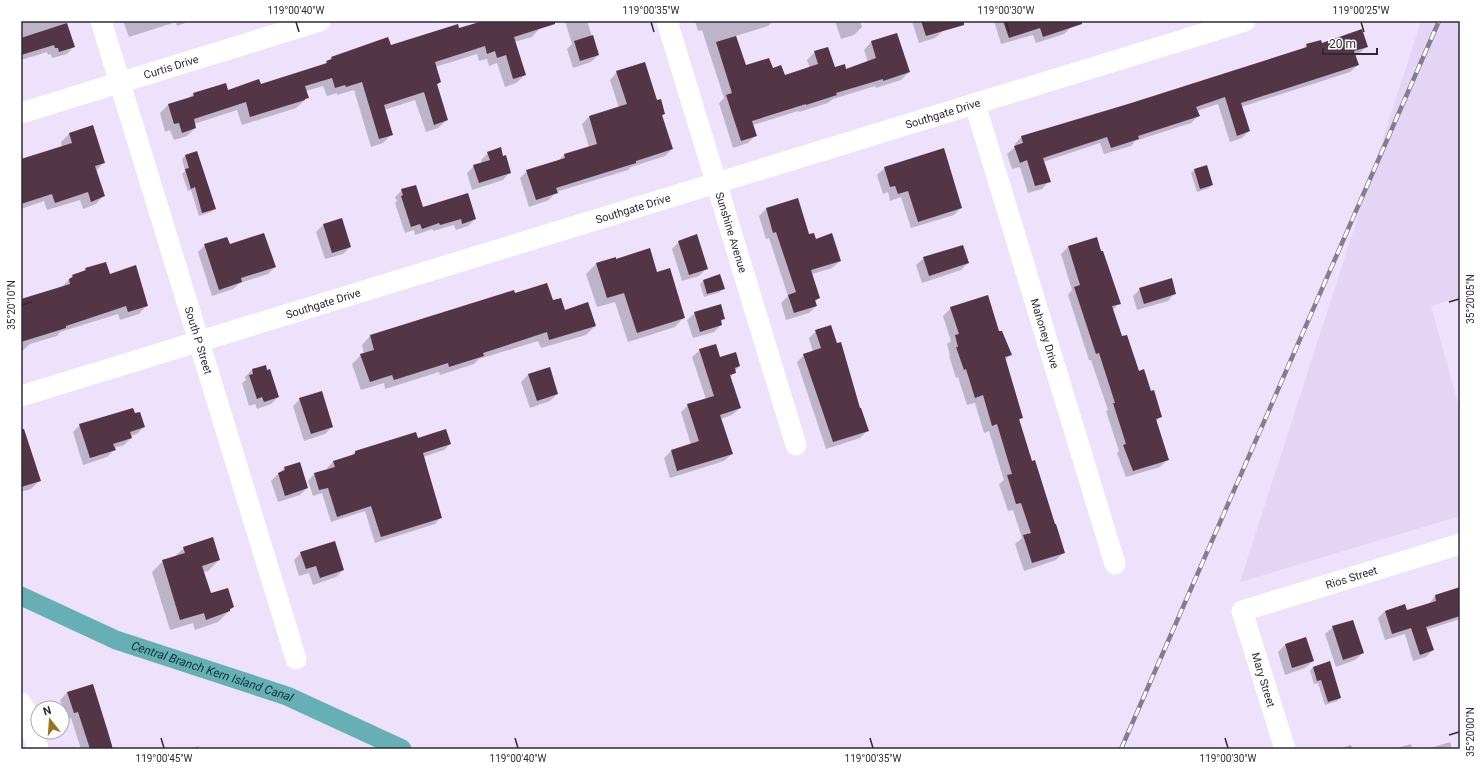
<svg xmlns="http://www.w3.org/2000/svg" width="1481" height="770" font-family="Roboto,sans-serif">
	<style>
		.built { fill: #e4d5f6 }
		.shadow { fill: #0003 }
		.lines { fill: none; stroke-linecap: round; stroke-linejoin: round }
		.canal { stroke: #66afb5; stroke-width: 19 }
		.building { fill: #533545 }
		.street { stroke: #fff; stroke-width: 21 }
		.rail-casing { stroke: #867c90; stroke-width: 4.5 }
		.rail { stroke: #fff; stroke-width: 3; stroke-dasharray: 9; stroke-linecap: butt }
		.ticks { fill: none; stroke: #2f2936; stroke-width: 1.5 }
		.labels { text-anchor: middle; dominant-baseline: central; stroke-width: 4; stroke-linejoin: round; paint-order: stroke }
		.street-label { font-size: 11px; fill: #2f2936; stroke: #fff }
		.water-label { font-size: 12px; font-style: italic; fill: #0d3235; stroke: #fff }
		.neatline { fill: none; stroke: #2f2936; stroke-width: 1.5 }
		.ticks-label { font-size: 10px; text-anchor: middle; fill: #2f2936 }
	</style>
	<rect width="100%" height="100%" fill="#eee1fc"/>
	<path class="built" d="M1421,21h39v276l-29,9 29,104v106l-220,66z"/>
	<g class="shadow">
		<path d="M21,21h44l8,26 -6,7 -15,4 -1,-4 -3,1 -1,-3 -26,8z"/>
		<path d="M123,21h67l-13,5 -1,-4 -47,15z"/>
		<path d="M487,21h51l2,7 -8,9 -18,5 11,33 -9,8 -11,4 -8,-24 -8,3 -2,-7 -8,2 -2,-7 -42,13 5,15 -4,4 11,34 -9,8 -12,4 -11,-32 -31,10 8,24 -9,9 -12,4 -17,-57 -17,5v-2l-10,3 -4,-10 -17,5 2,6 -12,11 -54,17 -5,-15 -43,14 1,4 -8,8 -13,4 -4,-10 -5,2 -5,-19 8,-8 21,-7 4,-4 32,-10 2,7 33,-6 64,-20 8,-8 58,-11 68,-16z"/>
		<path d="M565,21h22l11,34 -7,7 -18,6 -6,-19 5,-5z"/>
		<path d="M695,21h78l-5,5 -32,10 9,30 27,3 12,7 26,-8 -3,-8 8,-8 19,16 12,2 22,-8 -4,-12 7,-8 26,-8 12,38 -8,8 -25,8 -1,-2 -42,13 -5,4 -29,9 -1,-1 -45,14 3,10 -8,8 -15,5 -14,-45 5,-5 -22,-68 -4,1z"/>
		<path d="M835,21h25l2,6 -8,8 -13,4z"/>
		<path d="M912,21h28l3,10 -8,7 -16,5z"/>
		<path d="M994,21h75l2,6 -7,7 -28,9 -3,-8 -32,9z"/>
		<path d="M1321,44l45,3 -7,7 -4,2 3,9 -8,7 -109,35 8,24 -7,7 -12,4 -12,-38 -21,7 1,5 -7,7 -56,18 -4,5 -27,8 -4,-11 -57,19 6,19 -7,8 -14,4 -8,-26 -8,2 -5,-15 8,-7v-3l7,-8 106,-31 174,-55 5,-5z"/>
		<path d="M617,72l40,30 7,12 -2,2 10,33 -7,7 -34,11 -3,3 -72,22 -7,8 -20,7 -9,-29 7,-7 31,-10 6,-6 25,-8 -7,-23 7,-7 30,-9 -9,-28z"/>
		<path d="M93,126l11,36 -8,9 8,24 -8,9 -13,5 -3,-9 -33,10 -3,-9 -23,8v-48l41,-14 -1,-5 8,-8z"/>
		<path d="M196,152l18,57 -3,3 -12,4 -8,-26 -3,1 -6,-17 3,-3 -3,-12 3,-3z"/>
		<path d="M488,153l15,4 7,15 -7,8 -31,10 -5,-17 7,-7 8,-2 -1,-4z"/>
		<path d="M885,168l76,40 -7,7 -43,13 -10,-31 -11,4 -2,-9 -5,2 -6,-19z"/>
		<path d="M1194,170l18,14 -3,4 -12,4 -6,-19z"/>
		<path d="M402,190l20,18 53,11 -7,7 -12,4 -2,-5 -21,6v-2l-18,6 -1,-5 -9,3 -10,-30 2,-2 -2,-4z"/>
		<path d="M797,199l12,36 31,26 -8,7 -20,6 7,24 -4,4 1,4 -7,7 -23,7 -5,-17 7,-7 -19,-58 -3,1 -7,-23 7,-7z"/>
		<path d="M342,219l8,28 -7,7 -18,5 -9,-27 7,-7z"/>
		<path d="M1096,238l23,65 -7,8 9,27 17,34 13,21 10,23 -5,6 12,37 -8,8 -34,10 -9,-24 2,-2 -13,-40 2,-1 -17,-50h-2l-21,-65 4,-5 -11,-36 7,-7z"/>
		<path d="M679,242l27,27 -7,7 -17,5 -10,-32z"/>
		<path d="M205,245h24l46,22 -7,7 -28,9 -7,6 -21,7 -14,-44z"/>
		<path d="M615,258l1,2 41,13 27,44 -9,10 -47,15 -13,-40 -18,5 -11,-33 10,-10z"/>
		<path d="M924,258l44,5 -7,7 -39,13 -6,-18z"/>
		<path d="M86,269l23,6 38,30 -8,9 -19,6 -2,-6 -58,18 -3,4 -27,8 -9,8v-46l41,-19 10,-11 11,-4z"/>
		<path d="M704,280l19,8 -3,4 -16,5 -4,-13z"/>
		<path d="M1140,289l35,4 -7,8 -31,9 -4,-14z"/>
		<path d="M514,291l1,3 37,7 12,10 31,15 -9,9 -45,13 -3,-7 -59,18 -5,5 -34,11 -1,-3 -54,17 -1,-6 -23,7 -9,-26 9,-9 3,-1 -2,-9 8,-9z"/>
		<path d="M951,308l48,25 11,22 -5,5 17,57 -3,4 13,42 32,89 -8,8 -32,11 -9,-27 7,-6 -9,-28 -5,1 -9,-27 5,-4 -15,-49 -5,2 -9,-30 -8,2 -9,-28 -2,1 -7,-22 1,-1 -3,-11 4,-3 -8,-25z"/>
		<path d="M695,313l29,5 -4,4 1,3 -7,7 -21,6 -6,-18z"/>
		<path d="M816,331l20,13 8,15 23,72 -7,7 -34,11 -29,-87 7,-7 9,-3 -4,-14z"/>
		<path d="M700,350l39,16 -9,12 10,30 -8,7 -11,4 11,35 -8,7 -54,17 -6,-20 7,-7 20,-6 -10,-33 7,-7 18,-6 -14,-42z"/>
		<path d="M265,366l13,31 -7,7 -14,5 -2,-5 -6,2 -7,-23 4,-3 -1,-3 7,-7z"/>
		<path d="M529,374l28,20 -7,7 -20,7 -9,-26z"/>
		<path d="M300,399l32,28 -7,7 -21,7 -11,-35z"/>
		<path d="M80,425l64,2 -7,7 -6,2v2l-7,7 -10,3v2l-7,7 -24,8 -10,-33z"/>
		<path d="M417,439l33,5 -6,6 -21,7 18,60 -6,7 -60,19 -10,-32 -34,11 -9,-29 -9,3 -5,-15 6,-7 14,-4 -1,-2 6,-6 18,-6 4,-4z"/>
		<path d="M21,449l18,32 -8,8 -10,3z"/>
		<path d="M284,468l23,20 -7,7 -22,7 -7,-21z"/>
		<path d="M184,548l35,12 -11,11 -5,1 8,22 22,13 -15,15 -23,8 -2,-7 -23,7 -18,-58 11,-11 11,-4z"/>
		<path d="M301,553l42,17 -7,7 -23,8 -4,-12 -10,3 -5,-16z"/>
		<path d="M1460,594v25l-34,11 7,20 -7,7 -13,4 -8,-27 -20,6 -7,-22 7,-7 19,-6 2,6 23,-7 6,-8z"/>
		<path d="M1333,627l30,26 -8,7 -19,7 -11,-33z"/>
		<path d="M1306,639l7,22 -8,7 -20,7 -7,-23 7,-7z"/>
		<path d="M1329,662l11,36 -3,3 -12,4 -7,-22 -4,1 -4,-13 3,-4z"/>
		<path d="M68,692l43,57h-30l-10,-31 -4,2 -7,-20z"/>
		<path d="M1450,742l2,7h-25z"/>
		<path d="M1411,744l1,5h-18z"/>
		<path d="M1351,745l2,4h-15z"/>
		<path d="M198,746l1,3h-10z"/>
	</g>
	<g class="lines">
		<path class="canal" id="s1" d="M21,596l95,44 171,56 115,53"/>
	</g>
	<g class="building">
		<path d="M483,21h72v3l-41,13 12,38 -13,4 -7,-24 -9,3 -2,-7 -8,3 -2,-8 -50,16 6,20 -4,2 11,36 -14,5 -10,-33 -40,13 9,30 -14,4 -17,-57 -16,5 -1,-2 -10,3 -3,-10 -27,8 4,12 -4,1v1l-55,17 -4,-15 -52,17 2,9 -14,5 -3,-10 -5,1 -6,-20 26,-8 -1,-3 33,-10 2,7 31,-11 2,5 66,-21 -1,-2 6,-2 -1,-2 57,-20 3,8 67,-21 1,4z"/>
		<path d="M921,21h43v4l-38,11z"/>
		<path d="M1003,21h79v3l-39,13 -3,-9 -31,10z"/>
		<path d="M67,23l8,24 -16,5 -1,-4h-3l-1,-3 -33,10v-17z"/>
		<path d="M1362,29l6,18 -14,4 5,14 -118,38 9,28 -13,5 -12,-39 -29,10 4,9 -62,20 1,3 -28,9 -4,-11 -64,21 8,24 -16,4 -8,-26 -7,3 -6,-17 9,-3 -2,-7 107,-32 179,-57 -1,-3 15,-4 1,3z"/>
		<path d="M897,33l13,39 -27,9v-2l-47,14 1,2 -31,10v-1l-54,17 5,15 -16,5 -15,-46 6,-2 -16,-51 20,-6 10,29 23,-7 4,10 8,-3 4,10 33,-11 -4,-13 14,-4 7,20 10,-3 1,5 30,-11 -5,-17z"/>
		<path d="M593,35l6,20 -19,6 -6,-20z"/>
		<path d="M645,62l12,38 4,-1 4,15 -3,1 11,34 -37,12v2l-80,25 2,5 -22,7 -10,-30 39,-12 -1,-4 33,-10 -8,-28 38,-12 -11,-33z"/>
		<path d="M93,125l12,38 -10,3 10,30 -14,6 -3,-10 -33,11 -3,-9 -31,10v-45l51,-16 -3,-10z"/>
		<path d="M501,147l2,9 3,-1 5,18 -32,10 -6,-18 17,-5 -3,-8z"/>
		<path d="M944,148l18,60 -44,14 -10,-31 -10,3 -3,-8 -5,1 -6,-20z"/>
		<path d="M197,151l19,58 -14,4 -7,-26 -4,2 -6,-20 4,-1 -4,-13z"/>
		<path d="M1207,165l6,20 -13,4 -6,-20z"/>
		<path d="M416,185l7,22 45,-14 8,26 -14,5 -1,-5 -21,6 -1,-2 -17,6 -2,-5 -9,3 -10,-31 2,-1 -2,-6z"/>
		<path d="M798,198l11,36 5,-1 2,6 16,-6 9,28 -30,9 9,28 -5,2 2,6 -23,7 -6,-18 8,-3 -20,-60 -3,1 -7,-25z"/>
		<path d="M342,218l9,29 -19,6 -9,-29z"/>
		<path d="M264,233l12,34 -35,11 1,4 -23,8 -15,-46 23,-7 3,7z"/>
		<path d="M697,234l11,35 -19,6 -11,-34z"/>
		<path d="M1097,237l4,14h2l18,53 -9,2 10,30 5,-1 12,36 5,-2 7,22 3,-1 8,27 -6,2 13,41 -36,11 -10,-26 3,-1 -13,-41h2l-16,-50 -3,1 -22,-67 6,-2 -12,-39z"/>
		<path d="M963,245l6,18 -40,13 -6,-19z"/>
		<path d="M650,248l7,24 13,-4 15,50 -48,15 -13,-40 -17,5 -11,-35 20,-6v2z"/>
		<path d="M106,262l4,12 26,-9 12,41 -20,6 -2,-6 -60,20v2l-45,14v-43l49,-15 -1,-5 4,-2 -1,-2 14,-5 -1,-2z"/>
		<path d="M720,274l5,15 -18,5 -4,-14z"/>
		<path d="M1172,278l4,16 -32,10 -5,-16z"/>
		<path d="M547,283l6,17 8,-2 4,12 23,-8 8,24 -47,14 -2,-8 -64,21 1,3 -35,11 -1,-4 -54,17 -2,-5 -22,7 -10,-28 14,-4 -4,-15 144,-45 1,3z"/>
		<path d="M988,295l11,36h3l10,24 -7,2 18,61 -4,1 13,42 3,-1 20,64h1l9,29 -33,10 -9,-28 8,-2 -10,-30 -5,1 -9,-29 5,-1 -15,-50 -5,2 -9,-31 -8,3 -9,-29 -2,1 -8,-23h2l-3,-12 4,-1 -9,-27z"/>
		<path d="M721,304l4,15 -4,1 1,5 -22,7 -6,-20z"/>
		<path d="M831,325l6,18 4,-1 19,66h1l8,23 -36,11 -30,-88 18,-6 -6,-18z"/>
		<path d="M716,344l4,13 16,-5 4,14 -5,2 1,5 -6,2 11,33 -21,7 13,39 -56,17 -6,-21 28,-9 -12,-37 27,-8 -15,-47z"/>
		<path d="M266,365l1,5 3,-1 9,28 -15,5 -2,-5 -5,2 -8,-24 4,-1 -1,-5z"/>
		<path d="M550,367l8,27 -21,7 -9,-27z"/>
		<path d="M322,391l11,36 -22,7 -12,-36z"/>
		<path d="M133,408l2,5 5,-1 5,15 -15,5 2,6 -19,6 3,6 -26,8 -11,-34z"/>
		<path d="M21,429h3l17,52 -20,6z"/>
		<path d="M446,429l5,15 -28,9 19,65 -61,19 -10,-31 -34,11 -9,-29 -9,2 -5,-17 21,-6 -2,-6 22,-7v-3l61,-19 2,6z"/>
		<path d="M300,462l8,26 -23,8 -7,-23 7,-3 -1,-3z"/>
		<path d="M213,537l7,23 -18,6 9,27 17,-5 6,19 -4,2v2l-24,9 -2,-7 -24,7 -18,-60 23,-7 -2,-6z"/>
		<path d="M335,541l9,29 -24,8 -4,-12 -10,3 -6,-17z"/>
		<path d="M1460,587v29l-34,11 8,23 -14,5 -9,-27 -19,6 -7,-23 20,-7 2,6 29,-9 -1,-6z"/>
		<path d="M1353,620l11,33 -21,7 -11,-34z"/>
		<path d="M1306,637l8,24 -22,7 -7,-24z"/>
		<path d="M1330,661l11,37 -13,4 -7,-22 -4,1 -4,-14z"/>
		<path d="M93,684l15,48 5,17h-23l-12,-37 -4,1 -7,-21z"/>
	</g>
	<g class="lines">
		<g class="street">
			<path id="s2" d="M101,21l195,638"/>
			<path id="s3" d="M667,21l129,424"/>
			<path id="s4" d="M975,104l140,460"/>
			<path id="s5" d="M21,113l299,-92"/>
			<path id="s6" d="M21,396l1224,-375"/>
			<path d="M21,703l5,9 12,37"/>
			<path id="s7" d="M1285,749l-43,-138 218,-67"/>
		</g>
		<defs>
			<path id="rail" d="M1121,749l318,-728"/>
		</defs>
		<use href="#rail" class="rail-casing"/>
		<use href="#rail" class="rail"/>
	</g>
	<path class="ticks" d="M296,22l3,10M651,22l3,10M1006,22l3,10M1361,22l3,10M1449,302l10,-3M22,305l10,-3M1449,735l10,-3M161,738l3,10M515,738l3,10M870,738l3,10M1225,738l3,10"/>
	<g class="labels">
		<g class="street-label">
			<text stroke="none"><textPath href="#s5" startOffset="157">Curtis Drive</textPath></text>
			<text stroke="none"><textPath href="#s6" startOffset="964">Southgate Drive</textPath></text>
			<text stroke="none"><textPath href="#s6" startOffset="640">Southgate Drive</textPath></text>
			<text stroke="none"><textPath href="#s3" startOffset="221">Sunshine Avenue</textPath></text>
			<text stroke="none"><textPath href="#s6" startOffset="316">Southgate Drive</textPath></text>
			<text stroke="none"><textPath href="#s4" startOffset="240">Mahoney Drive</textPath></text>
			<text stroke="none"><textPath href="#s2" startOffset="334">South P Street</textPath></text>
			<text stroke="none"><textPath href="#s7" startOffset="259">Rios Street</textPath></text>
			<text transform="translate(1263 680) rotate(73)">Mary Street</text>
		</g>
		<g class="water-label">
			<text stroke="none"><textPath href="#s1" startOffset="206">Central Branch Kern Island Canal</textPath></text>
		</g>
	</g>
	<rect width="1481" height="770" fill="none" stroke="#ffffff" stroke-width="44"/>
	<g transform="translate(50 720) rotate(343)"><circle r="19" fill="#ffffff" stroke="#aca9af"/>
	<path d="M0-3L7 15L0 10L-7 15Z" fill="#9a711e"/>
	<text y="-6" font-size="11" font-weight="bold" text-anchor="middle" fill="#2f2936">N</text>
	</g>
	<path d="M1323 48v6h54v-6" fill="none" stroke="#2f2936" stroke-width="2"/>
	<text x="1329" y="48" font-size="12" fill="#2f2936" stroke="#ffffff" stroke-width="3" paint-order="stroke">20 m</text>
	<rect x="22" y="22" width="1437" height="726" class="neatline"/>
	<g class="ticks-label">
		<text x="296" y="14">119°00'40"W</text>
		<text x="651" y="14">119°00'35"W</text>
		<text x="1006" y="14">119°00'30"W</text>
		<text x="1361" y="14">119°00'25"W</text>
		<text transform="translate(1470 299) rotate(-90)" y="4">35°20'05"N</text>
		<text transform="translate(11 305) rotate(-90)" y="4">35°20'10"N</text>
		<text transform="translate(1470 732) rotate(-90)" y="4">35°20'00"N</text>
		<text x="164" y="762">119°00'45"W</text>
		<text x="518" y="762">119°00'40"W</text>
		<text x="873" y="762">119°00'35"W</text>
		<text x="1228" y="762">119°00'30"W</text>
	</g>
</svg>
